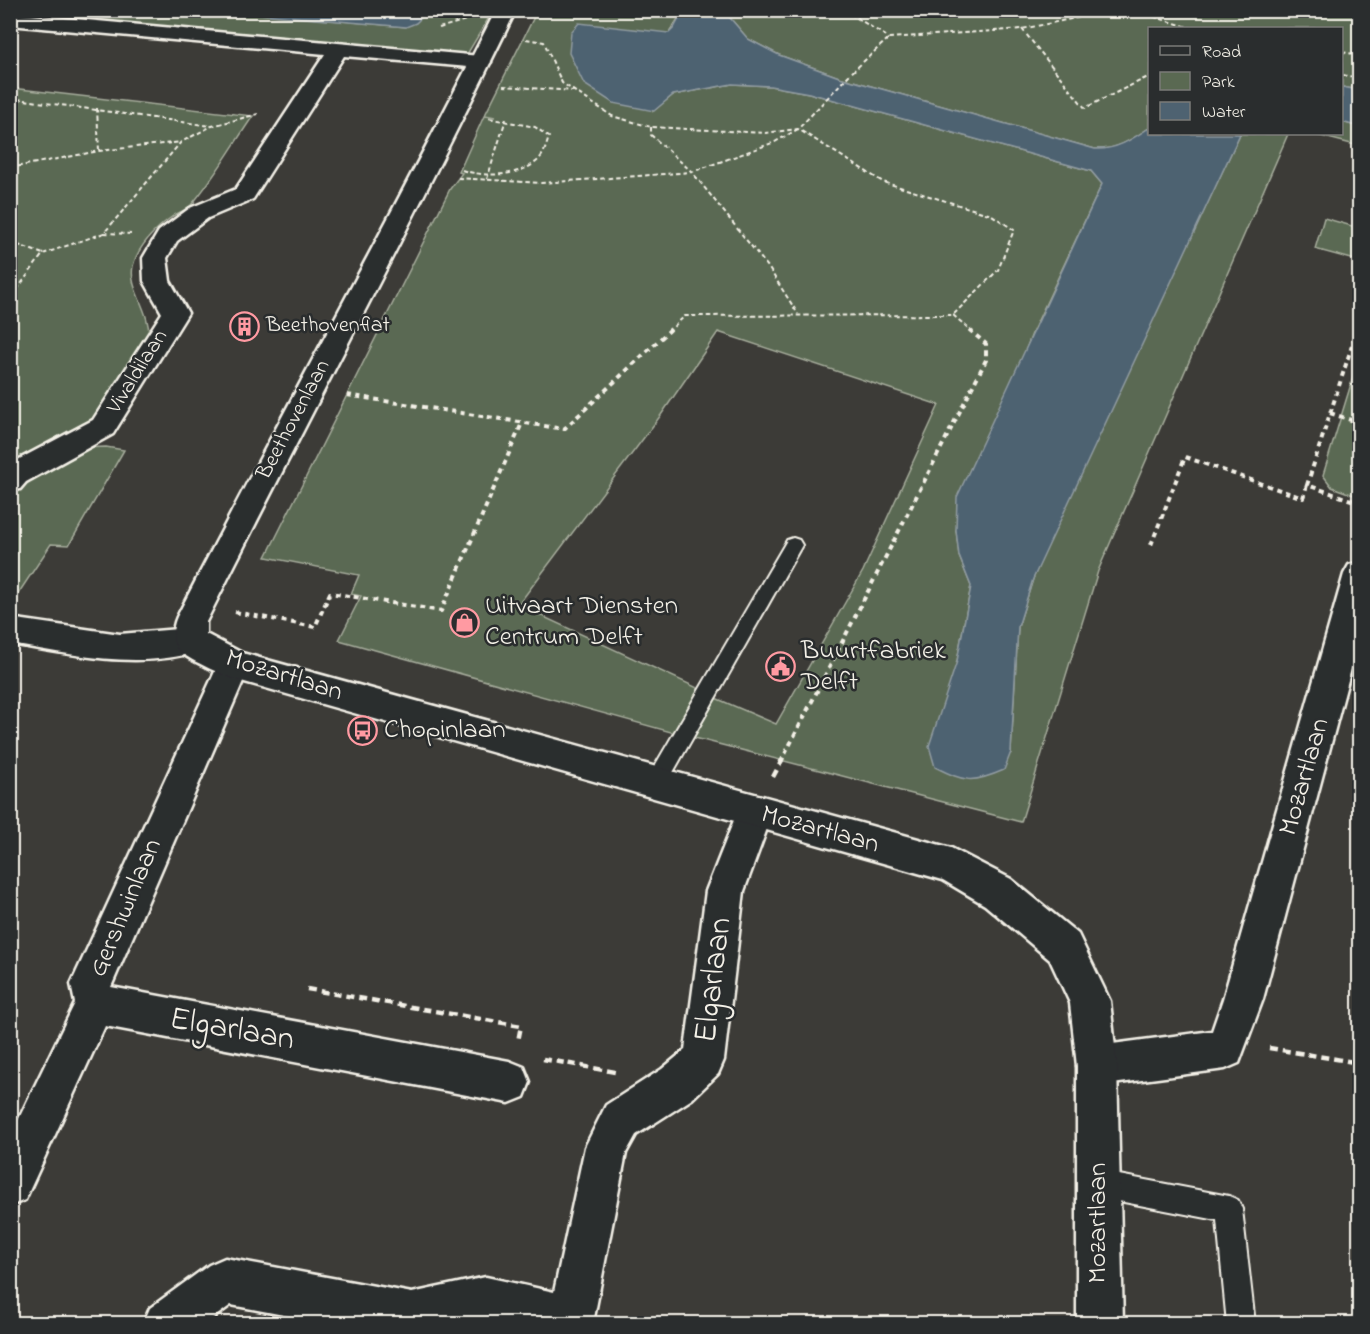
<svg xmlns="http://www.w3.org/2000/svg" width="1370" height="1334" font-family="'Indie Flower',sans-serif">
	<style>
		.green { fill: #5a6952; stroke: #a7ad9d; stroke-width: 1.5 }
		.water { fill: #4e6271; stroke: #909ba1; stroke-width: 1.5 }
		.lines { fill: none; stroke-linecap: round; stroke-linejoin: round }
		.lane-casing { stroke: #f4f1e8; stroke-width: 4 }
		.street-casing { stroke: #f4f1e8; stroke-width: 5 }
		.secondary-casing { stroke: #f4f1e8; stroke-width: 5 }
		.path-far2 { stroke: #f4f1e8; stroke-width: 2; stroke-dasharray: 4.5 3; stroke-linecap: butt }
		.path-far1 { stroke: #f4f1e8; stroke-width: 4; stroke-dasharray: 5 4.5; stroke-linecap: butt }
		.path { stroke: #f4f1e8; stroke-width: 4.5; stroke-dasharray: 8 5; stroke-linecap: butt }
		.lane { fill: #2a2d2e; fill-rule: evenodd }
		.street { fill: #2a2d2e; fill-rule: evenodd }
		.secondary { fill: #2a2d2e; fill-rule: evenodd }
		.labels { text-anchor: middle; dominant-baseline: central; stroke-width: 5; stroke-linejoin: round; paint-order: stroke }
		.far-poi-label { font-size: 22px; fill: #f4f1e8; stroke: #2a2d2e; text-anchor: start }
		.far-street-label { font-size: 22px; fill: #f4f1e8; stroke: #2a2d2e }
		.poi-label { font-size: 27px; fill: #f4f1e8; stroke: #2a2d2e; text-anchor: start }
		.street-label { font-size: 27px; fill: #f4f1e8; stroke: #2a2d2e }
		.near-street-label { font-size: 33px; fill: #f4f1e8; stroke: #2a2d2e }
	</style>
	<rect width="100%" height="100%" fill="#3c3b37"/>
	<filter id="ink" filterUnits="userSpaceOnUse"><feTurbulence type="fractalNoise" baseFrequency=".0167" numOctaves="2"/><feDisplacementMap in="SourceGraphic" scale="12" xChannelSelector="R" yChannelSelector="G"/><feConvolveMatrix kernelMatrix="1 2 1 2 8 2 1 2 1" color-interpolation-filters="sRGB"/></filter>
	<g filter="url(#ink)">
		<g class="green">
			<path d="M224,10l182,17 11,-16h-8h84l-27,45 -455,-44 -1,-1z"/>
			<path d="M537,11h146l-14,22h-10l-6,78 20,-16 59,-11 38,2 39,7 282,78 11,13 -69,147 -77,199 3,26 12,30 -14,75 54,91 7,-125 15,-48 15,-36 192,-409h48l-190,437 -77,251 -330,-85 22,-40 63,27 87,-153 76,-166 -221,-73 -57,83 -143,190 186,86 -26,43 -339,-94 22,-44 -10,-2 8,-19 -93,-18 184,-368 12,-16 -3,-1 25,-56 11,1 -10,-2z"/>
			<path d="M729,11h630v79l-17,-3v-59h-192l-1,100c-18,12 -32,22 -54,21l-256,-72 -60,-22 -31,-16 -18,-21z"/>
			<path d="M11,88l242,28c-20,29 -38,61 -61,88 -4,6 -13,8 -19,12 -17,12 -35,30 -40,50 -5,23 17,43 16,71l-49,88 -89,42z"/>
			<path d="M1342,122l17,5v19l-46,-12h29z"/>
			<path d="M1324,218l35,10v33l-44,-12z"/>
			<path d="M1359,358v139l-27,-10 -9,-12z"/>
			<path d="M106,447l18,3 -55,95 -18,-1 -41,62v-77l3,-5h-2l-1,-21 7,-11 26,-22 38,-22z"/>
		</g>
		<g class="water">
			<path d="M409,10l8,1 6,5 -7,7 -10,4 -182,-16z"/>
			<path d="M683,11h46l1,7 18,21 31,16 60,22 256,72c21,1 36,-9 54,-21l1,6h90l-207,445 -15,48 -7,125 -7,18c-32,14 -39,12 -69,-3l-6,-21 28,-85 14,-75 -12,-30 -3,-26 1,-33 145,-313 -11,-13 -282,-78 -39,-7 -38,-2 -59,11 -19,16 -41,-8 -29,-19 -15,-31 2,-21 8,-9 90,10 5,-5z"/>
			<path d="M1342,87l17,3v37l-17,-5z"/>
		</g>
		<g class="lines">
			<defs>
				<g id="lane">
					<path d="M793,538l6,2 3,5 -139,245 -7,2 -7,-2 -3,-7 3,-7 138,-236z"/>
					<path d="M1098,1171l131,25 9,4 4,9 13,115h-28l-10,-104 -119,-23 -9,-4 -4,-9 4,-9z"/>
				</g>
				<g id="street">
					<path d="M10,13l470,43 7,2 4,4 -4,4 -7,2 -136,-12 -91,143 -45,19 -31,23 -10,17 3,23 18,32 -75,121 -87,48 -6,7 -10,3v-28l83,-44 69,-107 -18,-32 -1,-23 13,-22 3,-5 31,-23 46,-19 89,-135 -315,-29z"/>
					<path d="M1360,562v73l-97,364 -24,64 -14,6 -128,17 -14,-6 -6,-14 6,-14 14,-6 115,-15 11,-32 121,-425 5,-9z"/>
					<path d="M10,618l110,16 70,-6 11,4 5,9 -5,9c-61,21 -129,4 -191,-6z"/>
					<path d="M234,651l12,4 4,10 -139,322 398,74 15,6 6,15 -6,15 -15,6 -404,-77 -80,174 -15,6v-69l65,-134 -4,-19 147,-319 4,-10z"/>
					<path d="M755,796l13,4 5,12 -29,79 -20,169 -6,14 -26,25 -56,36 -10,18 -32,165 2,6h-265l-100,-19 -26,19h-62l7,-16 59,-43 16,-7 187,35 74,-16 68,15 31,-145 21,-42 56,-36 23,-19 21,-159 36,-91z"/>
				</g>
				<path id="secondary" d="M496,10h20c-100,206 -208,408 -310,612v12l36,19 709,195 60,31 67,55 32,67 7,65 6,258h-46v-258l-7,-63 -20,-43 -65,-55 -42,-25 -709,-201c-11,-4 -49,-21 -56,-29 -8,-10 -5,-27 1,-37 104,-202 215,-400 317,-603z"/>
			</defs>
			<use href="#lane" class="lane-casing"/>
			<use href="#street" class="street-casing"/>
			<use href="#secondary" class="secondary-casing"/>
			<g class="path-far2">
				<path d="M844,10l45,28 133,-9 93,-19"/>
				<path d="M1132,10l59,18"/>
				<path d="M439,28l27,-8"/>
				<path d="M1022,29l63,79 65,-32"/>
				<path d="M526,39l18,3 18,41 50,33 39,11 114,6 33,-4 85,53 109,33 22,15 -16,40 -45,45 -268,1 -13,12"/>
				<path d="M1342,52l18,3"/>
				<path d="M1342,75l18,3"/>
				<path d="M503,86l70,5"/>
				<path d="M10,98l201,28"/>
				<path d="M97,108l2,43"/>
				<path d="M651,127v8l41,37 76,95 30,47"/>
				<path d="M10,168l89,-17 82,-9"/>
				<path d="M462,170c21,7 56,7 74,-8 8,-6 10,-16 13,-25l-14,-10 -47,-9"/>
				<path d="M458,178l83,5 151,-11 83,-30 23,-13 51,-54 40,-37"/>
				<path d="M487,179l19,-60"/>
				<path d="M104,233l29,1"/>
				<path d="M10,242l33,12 -33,45"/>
				<path d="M43,254l61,-21 77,-91 31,-16 46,-12"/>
				<path d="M953,315l15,13"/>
				<path d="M1358,328l2,-7"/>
			</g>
			<g class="path-far1">
				<path d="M1358,327l-51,158 53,18"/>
				<path d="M347,395l217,34 109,-102"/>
				<path d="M1330,413l30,10"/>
				<path d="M1151,545l34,-88 118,41 4,-13"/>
				<path d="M235,612l80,15 15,-34 111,18 81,-188"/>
				<path d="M781,762l205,-402v-16l-20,-17"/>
			</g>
			<g class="path">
				<path d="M773,777l9,-17"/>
				<path d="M307,989l214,37 -3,15"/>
				<path d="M1269,1048l91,15"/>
				<path d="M543,1059l72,13"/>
			</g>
			<use href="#lane" class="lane"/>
			<use href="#street" class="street"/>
			<use href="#secondary" class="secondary"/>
		</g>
	</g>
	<defs>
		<symbol id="building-ring" viewBox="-11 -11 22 22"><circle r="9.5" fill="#2a2d2e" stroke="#ff9aa2" stroke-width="1.5"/><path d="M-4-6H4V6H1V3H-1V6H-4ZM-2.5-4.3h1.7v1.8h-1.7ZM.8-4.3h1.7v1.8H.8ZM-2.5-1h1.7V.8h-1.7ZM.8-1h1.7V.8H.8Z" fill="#ff9aa2"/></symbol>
		<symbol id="shop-ring" viewBox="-11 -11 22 22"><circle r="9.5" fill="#2a2d2e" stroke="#ff9aa2" stroke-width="1.5"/><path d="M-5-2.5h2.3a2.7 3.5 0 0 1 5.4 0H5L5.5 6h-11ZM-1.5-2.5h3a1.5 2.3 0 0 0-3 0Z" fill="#ff9aa2"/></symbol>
		<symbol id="civic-ring" viewBox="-11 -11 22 22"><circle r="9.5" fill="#2a2d2e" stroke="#ff9aa2" stroke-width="1.5"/><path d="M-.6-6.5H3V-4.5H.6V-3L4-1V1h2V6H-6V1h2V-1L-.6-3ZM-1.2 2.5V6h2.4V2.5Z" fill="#ff9aa2"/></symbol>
		<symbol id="bus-ring" viewBox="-11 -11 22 22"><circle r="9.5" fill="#2a2d2e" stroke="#ff9aa2" stroke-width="1.5"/><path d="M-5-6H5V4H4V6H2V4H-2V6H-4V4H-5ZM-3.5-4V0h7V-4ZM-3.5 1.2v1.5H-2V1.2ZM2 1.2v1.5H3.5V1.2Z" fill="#ff9aa2"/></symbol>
	</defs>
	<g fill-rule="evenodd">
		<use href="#building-ring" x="228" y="310" width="33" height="33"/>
		<use href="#shop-ring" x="448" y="606" width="33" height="33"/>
		<use href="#civic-ring" x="764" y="650" width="33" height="33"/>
		<use href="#bus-ring" x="346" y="714" width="33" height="33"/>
	</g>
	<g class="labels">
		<g class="far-poi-label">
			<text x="266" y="326">Beethovenflat</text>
		</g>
		<g class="far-street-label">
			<text transform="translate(138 372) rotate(-58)">Vivaldilaan</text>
			<text transform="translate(294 420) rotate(-62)">Beethovenlaan</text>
		</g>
		<g class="poi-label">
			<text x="485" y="606">Uitvaart Diensten<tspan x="485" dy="31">Centrum Delft</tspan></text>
			<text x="801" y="651">Buurtfabriek<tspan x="801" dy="31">Delft</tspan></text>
			<text x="384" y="730">Chopinlaan</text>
		</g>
		<g class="street-label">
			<text transform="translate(284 676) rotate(17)">Mozartlaan</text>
			<text transform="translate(1305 777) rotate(-74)">Mozartlaan</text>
			<text transform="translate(820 830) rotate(15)">Mozartlaan</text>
			<text transform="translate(126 908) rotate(-67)">Gershwinlaan</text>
			<text transform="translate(1098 1223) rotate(-90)">Mozartlaan</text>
		</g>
		<g class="near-street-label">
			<text transform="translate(714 980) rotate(-83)">Elgarlaan</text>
			<text transform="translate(232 1030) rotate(10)">Elgarlaan</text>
		</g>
	</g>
	<rect width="1370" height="1334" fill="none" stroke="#2a2d2e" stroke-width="36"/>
	<rect x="18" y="18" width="1334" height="1298" fill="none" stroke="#f4f1e8" stroke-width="2" filter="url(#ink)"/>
	<rect x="1148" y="27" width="195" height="108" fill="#2a2d2e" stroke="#7b7b78" stroke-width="1.5"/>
	<rect x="1160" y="46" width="30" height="9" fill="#2a2d2e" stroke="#7b7b78" stroke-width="1.5"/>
	<text x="1202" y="57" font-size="18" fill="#f4f1e8">Road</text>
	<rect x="1160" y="72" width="30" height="18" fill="#5a6952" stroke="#7b7b78" stroke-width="1.5"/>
	<text x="1202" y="87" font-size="18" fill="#f4f1e8">Park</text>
	<rect x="1160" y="102" width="30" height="18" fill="#4e6271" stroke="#7b7b78" stroke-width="1.5"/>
	<text x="1202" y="117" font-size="18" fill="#f4f1e8">Water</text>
</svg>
